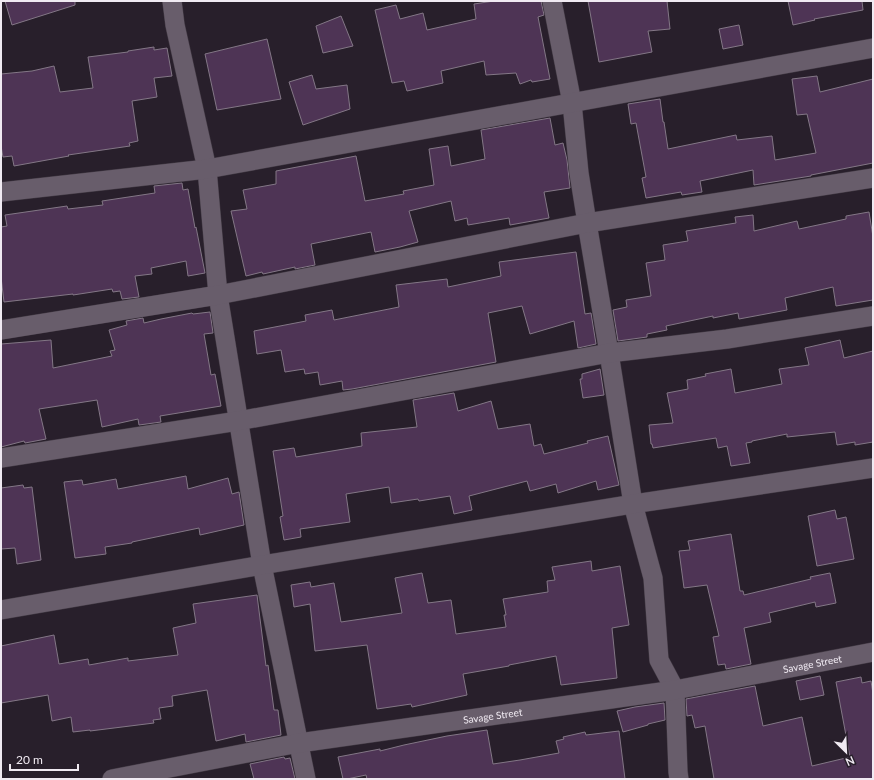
<svg xmlns="http://www.w3.org/2000/svg" width="874" height="780" font-family="Lato,sans-serif">
	<style>
		.building { fill: #4e3455; stroke: #837786 }
		.lines { fill: none; stroke-linecap: round; stroke-linejoin: round }
		.minor-casing { stroke: #423a44; stroke-width: 20 }
		.minor { stroke: #685d6b; stroke-width: 19 }
		.labels { text-anchor: middle; dominant-baseline: central; stroke-width: 3.5; stroke-linejoin: round; paint-order: stroke }
		.street-label { font-size: 10px; fill: #f0eaf2; stroke: #281f2b }
	</style>
	<rect width="100%" height="100%" fill="#281f2b"/>
	<g class="building">
		<path d="M5,1h70v4l-63,20z"/>
		<path d="M494,1h47l3,14 -6,2 12,62 -18,3 -1,-2 -11,4 -4,-11 -30,2 -2,-14 -43,10 2,12 -36,8 -3,-10 -12,2 -17,-73 21,-5 4,14 23,-6 4,17 49,-11 -2,-15z"/>
		<path d="M588,1h79l3,28 -22,2 4,21 -53,10z"/>
		<path d="M788,1h74l1,9 -49,9 1,1 -22,5z"/>
		<path d="M341,16l12,30 -30,7 -7,-27z"/>
		<path d="M739,25l4,20 -20,4 -4,-20z"/>
		<path d="M267,39l14,60 -64,11 -12,-56z"/>
		<path d="M154,47v3l13,-2 5,28 -18,2 3,19 -25,4 6,40 -9,2 1,3 -62,9 1,1 -55,10 -2,-10 -9,1 -2,-11v-72l31,-3 22,-5 6,26 33,-4 -5,-31 40,-5v-1z"/>
		<path d="M312,75l4,14 31,-4 3,24 -47,16 -14,-43z"/>
		<path d="M817,76l3,16 53,-13v84l-62,12v1l-57,9 -1,-15 -53,11 2,11 -20,3 -1,-3 -35,6 -4,-20 4,-1 -10,-54 -5,1 -3,-20 32,-5 3,23h1l4,27 68,-14 1,5 35,-4 3,24 41,-7 -9,-39 -10,1 -5,-36z"/>
		<path d="M550,118l5,27 8,-2 4,17 3,28 -26,4 5,26 -39,7 -1,-7 -41,7 -1,-7 -12,3 -4,-20 -42,10 9,31 -18,5 -25,5 -4,-20 -60,12 4,21 -20,4v-2l-32,7 -1,-2 -16,4 -15,-65 16,-2 -4,-19 33,-6v-13l80,-15 9,45 39,-7 -1,-3 31,-6 -5,-36 19,-3 3,20 34,-7 -4,-29z"/>
		<path d="M182,183l1,7 5,-1 7,39 1,-1 9,46 -17,3 -2,-15 -35,7 1,6 -17,2 4,21 -17,2 -2,-8 -7,1 -1,-3 -39,6v-1l-69,8 -3,-25v-50l6,-1 -2,-11 62,-9 1,3 35,-4 -1,-4 53,-8 -1,-7z"/>
		<path d="M869,212l4,25v63l-37,6 -3,-19 -48,11 2,12 -48,9 -1,-6 -25,5v-2l-47,10 1,4 -20,4v3l-29,4 -5,-31 14,-3 -1,-7 25,-4 -5,-33 19,-3 -2,-15 25,-4 -2,-10 50,-8 -1,-6 18,-2 1,16 43,-10 2,8 47,-10v-3z"/>
		<path d="M576,252l9,62 6,-1 5,31 -18,4 -4,-27 -44,13 -8,-28 -34,7 8,49 -144,27 -9,1 -1,-9 -22,4 -2,-13 -13,2 -1,-5 -19,3 -4,-22 -24,4 -3,-23 52,-10 -1,-6 27,-5 2,10 65,-13 -3,-22 51,-6 1,8 53,-11 -2,-14z"/>
		<path d="M210,312l3,21 -9,1 7,41 4,-1 6,32 -61,10 1,6 -22,3 -1,-6 -36,8 -5,-27 -58,9 7,30 -21,4 -1,-2 -23,6v-103l50,-4 2,28 59,-12 -2,-5 5,-1 -6,-20 18,-5 -1,-4 17,-3 1,5 17,-4 31,-6 1,1z"/>
		<path d="M840,340l4,18 29,-7v91l-18,3v-3l-18,3 -2,-13 -48,5v-3l-35,7v1l-6,1 4,20 -19,3 -4,-20 -9,2 -2,-10 -63,10 -1,-4h-1l-2,-19 24,-2 -6,-30 21,-4 -1,-9 19,-4 -1,-2 26,-5 4,24 47,-9 -3,-15 30,-4 -4,-17z"/>
		<path d="M600,369l4,26 -21,3 -3,-19h2v-5z"/>
		<path d="M454,393l4,18 33,-10 7,28 32,-5 4,22 7,-2 3,10 44,-11 -1,-2 21,-5 11,49 -21,5 -2,-9 -38,12 -2,-9 -26,7 -3,-10 -58,15 3,14 -18,4 -4,-18 -31,5 -1,-2 -27,4 -2,-16 -43,7 4,28 -50,7 1,8 -17,3 -4,-23 3,-1 -10,-65 21,-3 2,9 66,-11 -1,-13 56,-6 -4,-27z"/>
		<path d="M186,476l2,13 40,-11 4,16 7,-2 5,33 -44,10 -1,-7 -67,14v1l-27,4 1,7 -31,4 -11,-76 18,-2 1,5 33,-6 2,10z"/>
		<path d="M23,485l1,3 8,-1 9,73 -24,4 -2,-16 -14,1v-61z"/>
		<path d="M835,510l2,9 9,-2 8,42 -37,7 -9,-50z"/>
		<path d="M731,534l9,57h3l1,4 67,-16 -1,-2 20,-4 6,30 -20,4 -1,-5 -46,11 2,9 -27,6 7,36 -25,5 -1,-5 -7,1 -5,-28 6,-1 -12,-51 -23,3 -5,-37 11,-1 -2,-9z"/>
		<path d="M591,561l1,10 28,-5 9,59 -17,3 5,50 -56,7 -5,-29 -47,9v1l-46,8 4,21 -55,12 -1,-3 -34,5 -10,-64 -52,6 -5,-47 -16,3 -3,-22 19,-3 1,5 23,-4 7,39 61,-9 -7,-35 27,-5 6,30 23,-3 5,34 50,-7 -2,-12h2l-3,-16 45,-7 -1,-11 8,-1 -3,-13z"/>
		<path d="M257,595l9,71 2,-1 6,45h4l3,25 -35,7 -1,-8 -29,7 -9,-51 -35,6 1,10 -14,2 2,11 -8,1 1,3 -64,8v-1l-17,2 -2,-15 -19,4 -4,-26 -47,8v-57l53,-11 5,29 29,-5 1,6 39,-7v3l50,-6 -5,-27 23,-5 -3,-19z"/>
		<path d="M820,676l4,19 -24,5 -4,-19z"/>
		<path d="M861,677l1,6 9,-2 2,13v85h-159l-9,-53 -10,2 -3,-13 -5,1 -1,-17 69,-13 8,40 39,-9 10,49 38,-9 -14,-75z"/>
		<path d="M664,703l1,17 -17,4v1l-25,7 -6,-21 18,-4z"/>
		<path d="M487,730l6,34 27,-4 39,-7 -3,-12 8,-2 -1,-2 22,-5 1,3 33,-4 6,48h-258l-1,-4 -19,4h-4l-5,-22 42,-8v2l24,-6 43,-9z"/>
		<path d="M284,757l1,2 5,-1 5,21h-41l-4,-15z"/>
	</g>
	<g class="lines">
		<defs>
			<g id="minor">
				<path d="M172,1l3,24 32,144 11,126 44,270 44,214"/>
				<path d="M552,1l20,102 7,70 8,50 22,130 24,151 20,74 6,82 16,30 3,82 1,7"/>
				<path d="M1,192l206,-23 666,-121"/>
				<path d="M1,330l217,-35 369,-72 286,-45"/>
				<path d="M1,458l237,-37 371,-68 118,-14 146,-23"/>
				<path d="M1,610l261,-45 371,-61 240,-36"/>
				<path id="s1" d="M112,779l187,-36 376,-53 198,-38"/>
			</g>
		</defs>
		<use href="#minor" class="minor-casing"/>
		<use href="#minor" class="minor"/>
	</g>
	<g class="labels">
		<g class="street-label">
			<text stroke="none"><textPath href="#s1" startOffset="710">Savage Street</textPath></text>
			<text stroke="none"><textPath href="#s1" startOffset="386">Savage Street</textPath></text>
		</g>
	</g>
	<rect width="874" height="780" fill="none" stroke="#f0eaf2" stroke-width="4"/>
	<g transform="translate(846 752) rotate(156)" stroke="#281f2b" stroke-width="3" paint-order="stroke">
	<path d="M0-3L7 15L0 10L-7 15Z" fill="#f0eaf2"/>
	<text y="-6" font-size="11" font-weight="bold" text-anchor="middle" fill="#f0eaf2">N</text>
	</g>
	<path d="M10 764v6h68v-6" fill="none" stroke="#f0eaf2" stroke-width="2"/>
	<text x="16" y="764" font-size="12" fill="#f0eaf2" stroke="#281f2b" stroke-width="3" paint-order="stroke">20 m</text>
</svg>
